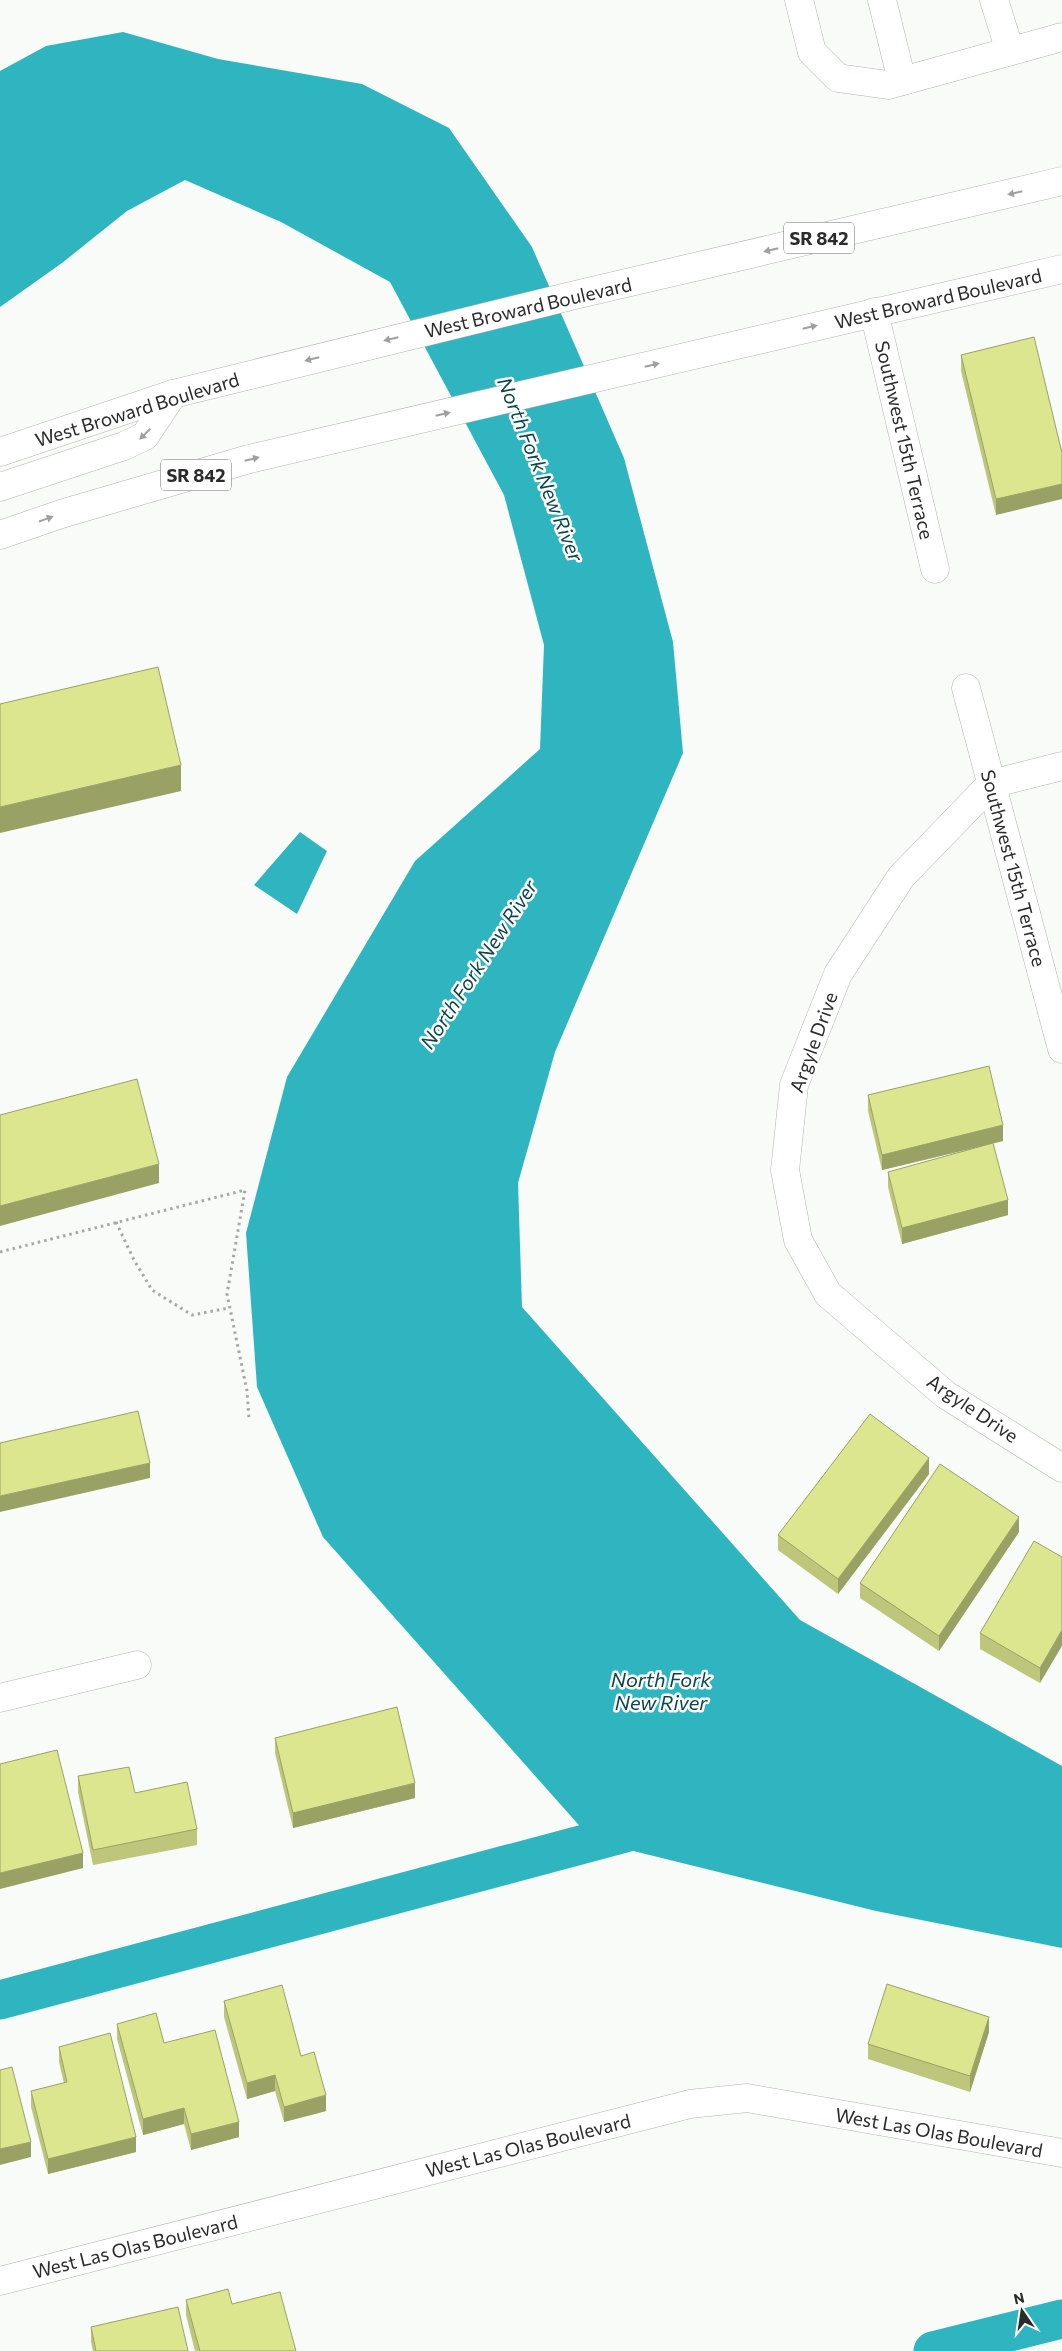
<svg xmlns="http://www.w3.org/2000/svg" width="1062" height="2351" font-family="Commissioner,sans-serif">
	<style>
		.water { fill: #2fb5c0 }
		.lines { fill: none; stroke-linecap: round; stroke-linejoin: round }
		.canal { stroke: #2fb5c0; stroke-width: 39 }
		.minor-casing { stroke: #b2b4b2; stroke-width: 29 }
		.major-casing { stroke: #b2b4b2; stroke-width: 29 }
		.path { stroke: #a6a8a6; stroke-width: 3; stroke-dasharray: 2.5 4; stroke-linecap: butt }
		.minor { stroke: #fff; stroke-width: 28 }
		.major { stroke: #fff; stroke-width: 28 }
		.wall { fill: #bdc67b }
		.shaded-wall { fill: #9aa164 }
		.building { fill: #dce68f; stroke: #9aa164 }
		.oneway { fill: #9fa09f }
		.labels { text-anchor: middle; dominant-baseline: central; stroke-width: 5; stroke-linejoin: round; paint-order: stroke }
		.shield { fill: #fff; stroke: #6a6b6a; stroke-width: 1 }
		.shield-label { font-size: 18px; font-weight: bold; fill: #2a2b2a }
		.street-label { font-size: 19px; fill: #2a2b2a; stroke: #fff }
		.water-label { font-size: 20px; font-style: italic; fill: #0c464a; stroke: #fff }
	</style>
	<rect width="100%" height="100%" fill="#f8fbf8"/>
	<g class="water">
		<path d="M123,32l95,27 144,25 87,44 83,119 92,211 49,184 10,111 -128,299 -37,131 4,124 278,313 262,146v182l-186,-37 -283,-70 -270,-304 -66,-150 -11,-154 41,-156 128,-216 125,-112 4,-104 -40,-150 -114,-213 -109,-60 -96,-42 -58,31 -65,52 -62,44v-236l46,-25z"/>
		<path d="M300,832l27,19 -30,63 -43,-29z"/>
	</g>
	<g class="lines">
		<g class="canal">
			<path d="M0,2000l644,-172"/>
			<path d="M933,2351l129,-32"/>
		</g>
		<defs>
			<g id="minor">
				<path d="M799,0l13,52 26,26 50,7 174,-48"/>
				<path d="M882,0l20,81"/>
				<path d="M994,0l16,51"/>
				<path d="M874,312l61,257"/>
				<path d="M966,688l96,361"/>
				<path d="M1062,766l-71,18 -90,93 -63,97 -44,111 -9,85 13,70 30,54 118,101 116,73"/>
				<path d="M0,1698l137,-33"/>
				<path d="M0,2281l690,-177 57,-6 315,55"/>
			</g>
			<g id="major">
				<path d="M0,452l173,-58 402,-99 487,-114"/>
				<path d="M0,487l124,-41 21,-10 28,-42"/>
				<path d="M0,535l61,-21 188,-55 813,-190"/>
			</g>
		</defs>
		<use href="#minor" class="minor-casing"/>
		<use href="#major" class="major-casing"/>
		<g class="path">
			<path d="M116,1222l18,38 18,30 40,25 37,-7"/>
			<path d="M0,1252l245,-62 -18,104 20,97 2,28"/>
		</g>
		<use href="#minor" class="minor"/>
		<use href="#major" class="major"/>
	</g>
	<g class="wall">
		<path d="M1034,337l-38,178 -35,-144v-16z"/>
		<path d="M868,1095l135,46 -121,29 -14,-59z"/>
		<path d="M888,1172l120,43 -106,29 -14,-57z"/>
		<path d="M929,1474l-91,120 -60,-44v-15z"/>
		<path d="M1019,1532l-80,119 -79,-53v-15z"/>
		<path d="M1062,1557l-22,126 -60,-34v-16z"/>
		<path d="M275,1738l140,60 -122,30 -18,-75z"/>
		<path d="M78,1776l57,17 62,36v16l-104,20 -15,-73z"/>
		<path d="M224,2001l77,55 25,55 -42,11 -9,-31 -28,8 -23,-82z"/>
		<path d="M117,2024l47,19 75,94 -48,13 -7,-26 -41,11 -26,-96z"/>
		<path d="M989,2032l-19,60 -102,-33v-15z"/>
		<path d="M59,2047l77,105 -88,22 -17,-67v-16l33,-8 -5,-21z"/>
		<path d="M186,2300l46,4 64,47h-101l-9,-36z"/>
		<path d="M91,2327l97,24h-95l-2,-9z"/>
	</g>
	<g class="shaded-wall">
		<path d="M1062,484v15l-66,16v-16z"/>
		<path d="M181,765v26l-181,42v-26z"/>
		<path d="M1003,1125v16l-121,29v-15z"/>
		<path d="M159,1164v19l-159,43v-20z"/>
		<path d="M1008,1200v15l-106,29v-16z"/>
		<path d="M929,1458v16l-91,120v-15z"/>
		<path d="M150,1463v15l-150,34v-16z"/>
		<path d="M1019,1517v15l-80,119v-15z"/>
		<path d="M1062,1630v16l-22,37v-15z"/>
		<path d="M415,1783v15l-122,30v-15z"/>
		<path d="M83,1853v15l-83,21v-16z"/>
		<path d="M989,2017v15l-19,60v-16z"/>
		<path d="M275,2075v16l-28,8v-16z"/>
		<path d="M326,2095v16l-42,11v-15z"/>
		<path d="M184,2108v16l-41,11v-16z"/>
		<path d="M239,2122v15l-48,13v-16z"/>
		<path d="M136,2137v15l-88,22v-15z"/>
		<path d="M31,2142v15l-31,8v-16z"/>
	</g>
	<g class="building">
		<path d="M1034,337l28,116v31l-66,15 -35,-144z"/>
		<path d="M158,667l23,98 -181,42v-103z"/>
		<path d="M989,1066l14,59 -121,30 -14,-60z"/>
		<path d="M137,1079l22,85 -159,42v-91z"/>
		<path d="M993,1143l15,57 -106,28 -14,-56z"/>
		<path d="M138,1411l12,52 -150,33v-53z"/>
		<path d="M870,1414l59,44 -91,121 -60,-44z"/>
		<path d="M940,1464l79,53 -80,119 -79,-53z"/>
		<path d="M1034,1541l28,16v73l-22,38 -60,-35z"/>
		<path d="M397,1707l18,76 -122,30 -18,-75z"/>
		<path d="M57,1750l26,103 -83,20v-109z"/>
		<path d="M129,1767l6,26 52,-11 10,47 -104,21 -15,-74z"/>
		<path d="M887,1984l102,33 -19,59 -102,-32z"/>
		<path d="M282,1985l19,71 13,-4 12,43 -42,12 -9,-32 -28,8 -23,-82z"/>
		<path d="M156,2013l8,30 51,-13 24,92 -48,12 -7,-26 -41,11 -26,-95z"/>
		<path d="M110,2033l26,104 -88,22 -17,-68 36,-9 -8,-35z"/>
		<path d="M12,2067l19,75 -31,7v-79z"/>
		<path d="M228,2289l4,15 48,-12 16,59h-96l-14,-51z"/>
		<path d="M178,2307l10,44h-92l-5,-24z"/>
	</g>
	<defs><path id="oneway-solid" d="M-6-.8H1V-3.2L6.5 0L1 3.2V.8H-6Z" transform="scale(1.25)"/></defs>
	<g class="oneway">
		<use href="#oneway-solid" transform="translate(1015 193) rotate(167)"/>
		<use href="#oneway-solid" transform="translate(771 250) rotate(167)"/>
		<use href="#oneway-solid" transform="translate(810 327) rotate(-13)"/>
		<use href="#oneway-solid" transform="translate(391 339) rotate(167)"/>
		<use href="#oneway-solid" transform="translate(312 359) rotate(166)"/>
		<use href="#oneway-solid" transform="translate(652 365) rotate(-13)"/>
		<use href="#oneway-solid" transform="translate(443 414) rotate(-13)"/>
		<use href="#oneway-solid" transform="translate(145 434) rotate(136)"/>
		<use href="#oneway-solid" transform="translate(252 459) rotate(-14)"/>
		<use href="#oneway-solid" transform="translate(46 519) rotate(-19)"/>
	</g>
	<g class="labels">
		<g class="shield">
			<rect x="784" y="222.5" width="70" height="31" rx="4"/>
			<rect x="161" y="459.5" width="70" height="31" rx="4"/>
		</g>
		<g class="shield-label">
			<text x="819" y="238">SR 842</text>
			<text x="196" y="475">SR 842</text>
		</g>
		<g class="street-label">
			<text transform="translate(938 298) rotate(-13)">West Broward Boulevard</text>
			<text transform="translate(528 307) rotate(-13)">West Broward Boulevard</text>
			<text transform="translate(137 409) rotate(-17)">West Broward Boulevard</text>
			<text transform="translate(905 440) rotate(77)">Southwest 15th Terrace</text>
			<text transform="translate(1014 868) rotate(75)">Southwest 15th Terrace</text>
			<text transform="translate(813 1042) rotate(-70)">Argyle Drive</text>
			<text transform="translate(973 1408) rotate(34)">Argyle Drive</text>
			<text transform="translate(939 2132) rotate(10)">West Las Olas Boulevard</text>
			<text transform="translate(528 2145) rotate(-14)">West Las Olas Boulevard</text>
			<text transform="translate(135 2246) rotate(-14)">West Las Olas Boulevard</text>
		</g>
		<g class="water-label">
			<text transform="translate(541 469) rotate(68)">North Fork New River</text>
			<text transform="translate(478 964) rotate(-57)">North Fork New River</text>
			<text x="661" y="1679">North Fork<tspan x="661" dy="23">New River</tspan></text>
		</g>
	</g>
	<g transform="translate(1022 2311) rotate(347)" stroke="#ffffff" stroke-width="4" paint-order="stroke">
	<path d="M0-4L9 19L0 12L-9 19Z" fill="#2a2b2a"/>
	<text y="-8" font-size="14" font-weight="bold" text-anchor="middle" fill="#2a2b2a">N</text>
	</g>
</svg>
